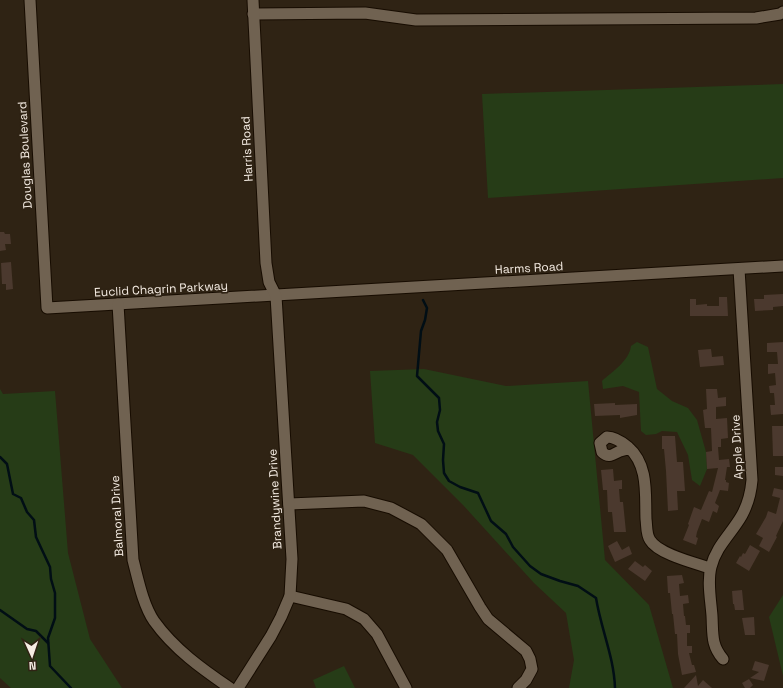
<svg xmlns="http://www.w3.org/2000/svg" width="783" height="688" font-family="'Space Grotesk',sans-serif">
	<style>
		.green { fill: #263c17 }
		.lines { fill: none; stroke-linecap: round; stroke-linejoin: round }
		.stream { stroke: #010e15; stroke-width: 2.5 }
		.building { fill: #4b392e }
		.minor-casing { stroke: #170c01; stroke-width: 13 }
		.minor { stroke: #706251; stroke-width: 11 }
		.labels { text-anchor: middle; dominant-baseline: central; stroke-width: 3.5; stroke-linejoin: round; paint-order: stroke }
		.street-label { font-size: 12px; fill: #f5ece3; stroke: #2f2314 }
	</style>
	<rect width="100%" height="100%" fill="#2f2314"/>
	<g class="green">
		<path d="M783,84v94l-295,20 -6,-104z"/>
		<path d="M637,342l11,5 9,42 15,12 16,7 9,12 9,32 1,17 -7,17 -8,-6 -4,-25 -11,-23 -15,-1 -6,3 -10,1 -5,-4 -2,-39 -16,-6 -20,3 -1,-8c11,-10 27,-20 29,-35z"/>
		<path d="M424,369l82,17 82,-5 17,179 44,45 24,83h-104l5,-28 -8,-47 -32,-30 -71,-78 -50,-50 -38,-12 -5,-72z"/>
		<path d="M0,389l3,5 52,-3 13,162 22,86 32,49h-111l-11,-10z"/>
		<path d="M783,595v81l-14,-59z"/>
		<path d="M344,666l11,22h-39l-3,-8z"/>
	</g>
	<g class="lines">
		<g class="stream">
			<path d="M423,300l4,8 -2,12 -4,11 -4,45 22,22 1,12 -3,12 1,9 6,13 -1,16 1,13 5,8 11,6 18,6 13,28 15,13 7,13 17,19 11,8 19,7 18,5 18,12c5,31 18,59 19,90"/>
			<path d="M0,457l7,7 6,30 8,4 6,14 7,8 2,17 14,30 1,12 4,14v25l-7,20 2,28 21,22"/>
			<path d="M0,610l27,19 9,2 12,12"/>
		</g>
	</g>
	<g class="building">
		<path d="M0,232h4l1,2h5l1,10h-6l1,6 -6,1z"/>
		<path d="M11,262l2,27 -7,1v-6h-4l-1,-21z"/>
		<path d="M783,294v12l-10,1v3l-18,1 -1,-12h10v-4z"/>
		<path d="M719,297h8l1,19h-38v-17h6v6l11,-1v2h12z"/>
		<path d="M783,342v72l-12,1 -1,-10h5l-1,-12h-4l-1,-7 7,-1 -1,-12 -7,1v-10h10l-1,-12h-10v-9z"/>
		<path d="M711,349l1,8 11,-1 1,9 -24,2 -2,-17z"/>
		<path d="M706,389h11l1,9 8,-1v9l-10,1v12l11,-1 1,20 -7,1v8h-3l1,13 10,-1 1,8h-3l-2,13h1v2l3,1 -1,8 -8,-1 -5,13 4,3 -2,7 -4,-2 -4,11 -7,-3 -5,13 -1,5 2,1 -2,7 -13,-5 6,-15 -1,-1 6,-17 7,3 8,-19 3,1 6,-24 -11,1 -1,-17 6,-1 -1,-23h-6l-2,-18 4,-1z"/>
		<path d="M615,403v2l22,-1v11l-17,3v-3l-25,1 -1,-12z"/>
		<path d="M772,426h11v30h-10z"/>
		<path d="M662,436h13l2,26h6l2,29h-8l1,19 -10,1 -2,-40 -2,-22h-2z"/>
		<path d="M775,467h8v9l-8,-1z"/>
		<path d="M613,469l1,12 8,-1v9h-3l1,13h3l3,30h-12l-2,-20h-4l-1,-22h-4l-2,-20z"/>
		<path d="M774,488l9,2v31l-7,15 1,1 -8,15 -10,-6 4,-8 -7,-4 10,-17 2,-6 8,3 4,-16 -8,-2z"/>
		<path d="M617,541l5,9 7,-4 3,8 -17,8 -7,-16z"/>
		<path d="M750,545l10,6 -11,20 -13,-8 4,-7 1,1 2,-4 2,1z"/>
		<path d="M635,561l8,6 2,-2 7,6 -7,10 -17,-12z"/>
		<path d="M682,575l2,8 -5,1 1,12 8,-1 1,8 -6,1 1,12h1l1,9h4v8h-3v13h5v7h-3l3,12h2l2,7 -14,3 -4,-21 -1,-20h-2l-2,-20h-1l-2,-21h-2l-1,-17z"/>
		<path d="M742,590l2,20h-9l-1,-6h-1l-1,-13z"/>
		<path d="M754,617l1,18h-10l-3,-17z"/>
		<path d="M755,661l14,4 -5,16 -14,-3 9,-6 -7,-2z"/>
		<path d="M696,675l2,11 5,-6 9,8h-28z"/>
		<path d="M749,679l4,6 -3,3h-5l-3,-5z"/>
	</g>
	<g class="lines">
		<defs>
			<g id="minor">
				<path d="M30,0l17,308 736,-42"/>
				<path d="M253,14l112,-1 51,7 340,-2 24,-4 3,-2"/>
				<path d="M118,304l15,256c5,19 10,45 21,61 20,28 48,48 76,67"/>
				<path d="M630,449c-3,0 -7,1 -10,2 -7,3 -11,8 -18,1l-2,-9 7,-6c8,0 15,5 21,10 21,18 17,48 18,72 1,7 0,15 4,21 8,14 45,23 60,28"/>
				<path d="M289,504l75,-3 27,7 30,16 26,26 33,57 8,12 38,32 4,8 2,10 -6,11 -8,8"/>
				<path d="M290,596l56,13 18,10 13,15 29,54"/>
				<path d="M723,659c-12,-14 -10,-25 -11,-43 -1,-15 -5,-34 -1,-49 5,-21 21,-34 31,-52 6,-11 9,-23 10,-35l-13,-211"/>
				<path d="M238,688l33,-52 10,-19 9,-21 2,-37 -16,-263 -7,-14 -3,-19 -13,-263"/>
			</g>
		</defs>
		<use href="#minor" class="minor-casing"/>
		<use href="#minor" class="minor"/>
	</g>
	<g class="labels">
		<g class="street-label">
			<text transform="translate(247 149) rotate(-93)">Harris Road</text>
			<text transform="translate(25 155) rotate(-93)">Douglas Boulevard</text>
			<text transform="translate(529 268) rotate(-3)">Harms Road</text>
			<text transform="translate(161 289) rotate(-3)">Euclid Chagrin Parkway</text>
			<text transform="translate(737 447) rotate(-93)">Apple Drive</text>
			<text transform="translate(275 499) rotate(-93)">Brandywine Drive</text>
			<text transform="translate(117 516) rotate(-93)">Balmoral Drive</text>
		</g>
	</g>
	<g transform="translate(32 656) rotate(177)" stroke="#2f2314" stroke-width="3" paint-order="stroke">
	<path d="M0-3L7 15L0 10L-7 15Z" fill="#f5ece3"/>
	<text y="-6" font-size="11" font-weight="bold" text-anchor="middle" fill="#f5ece3">N</text>
	</g>
</svg>
